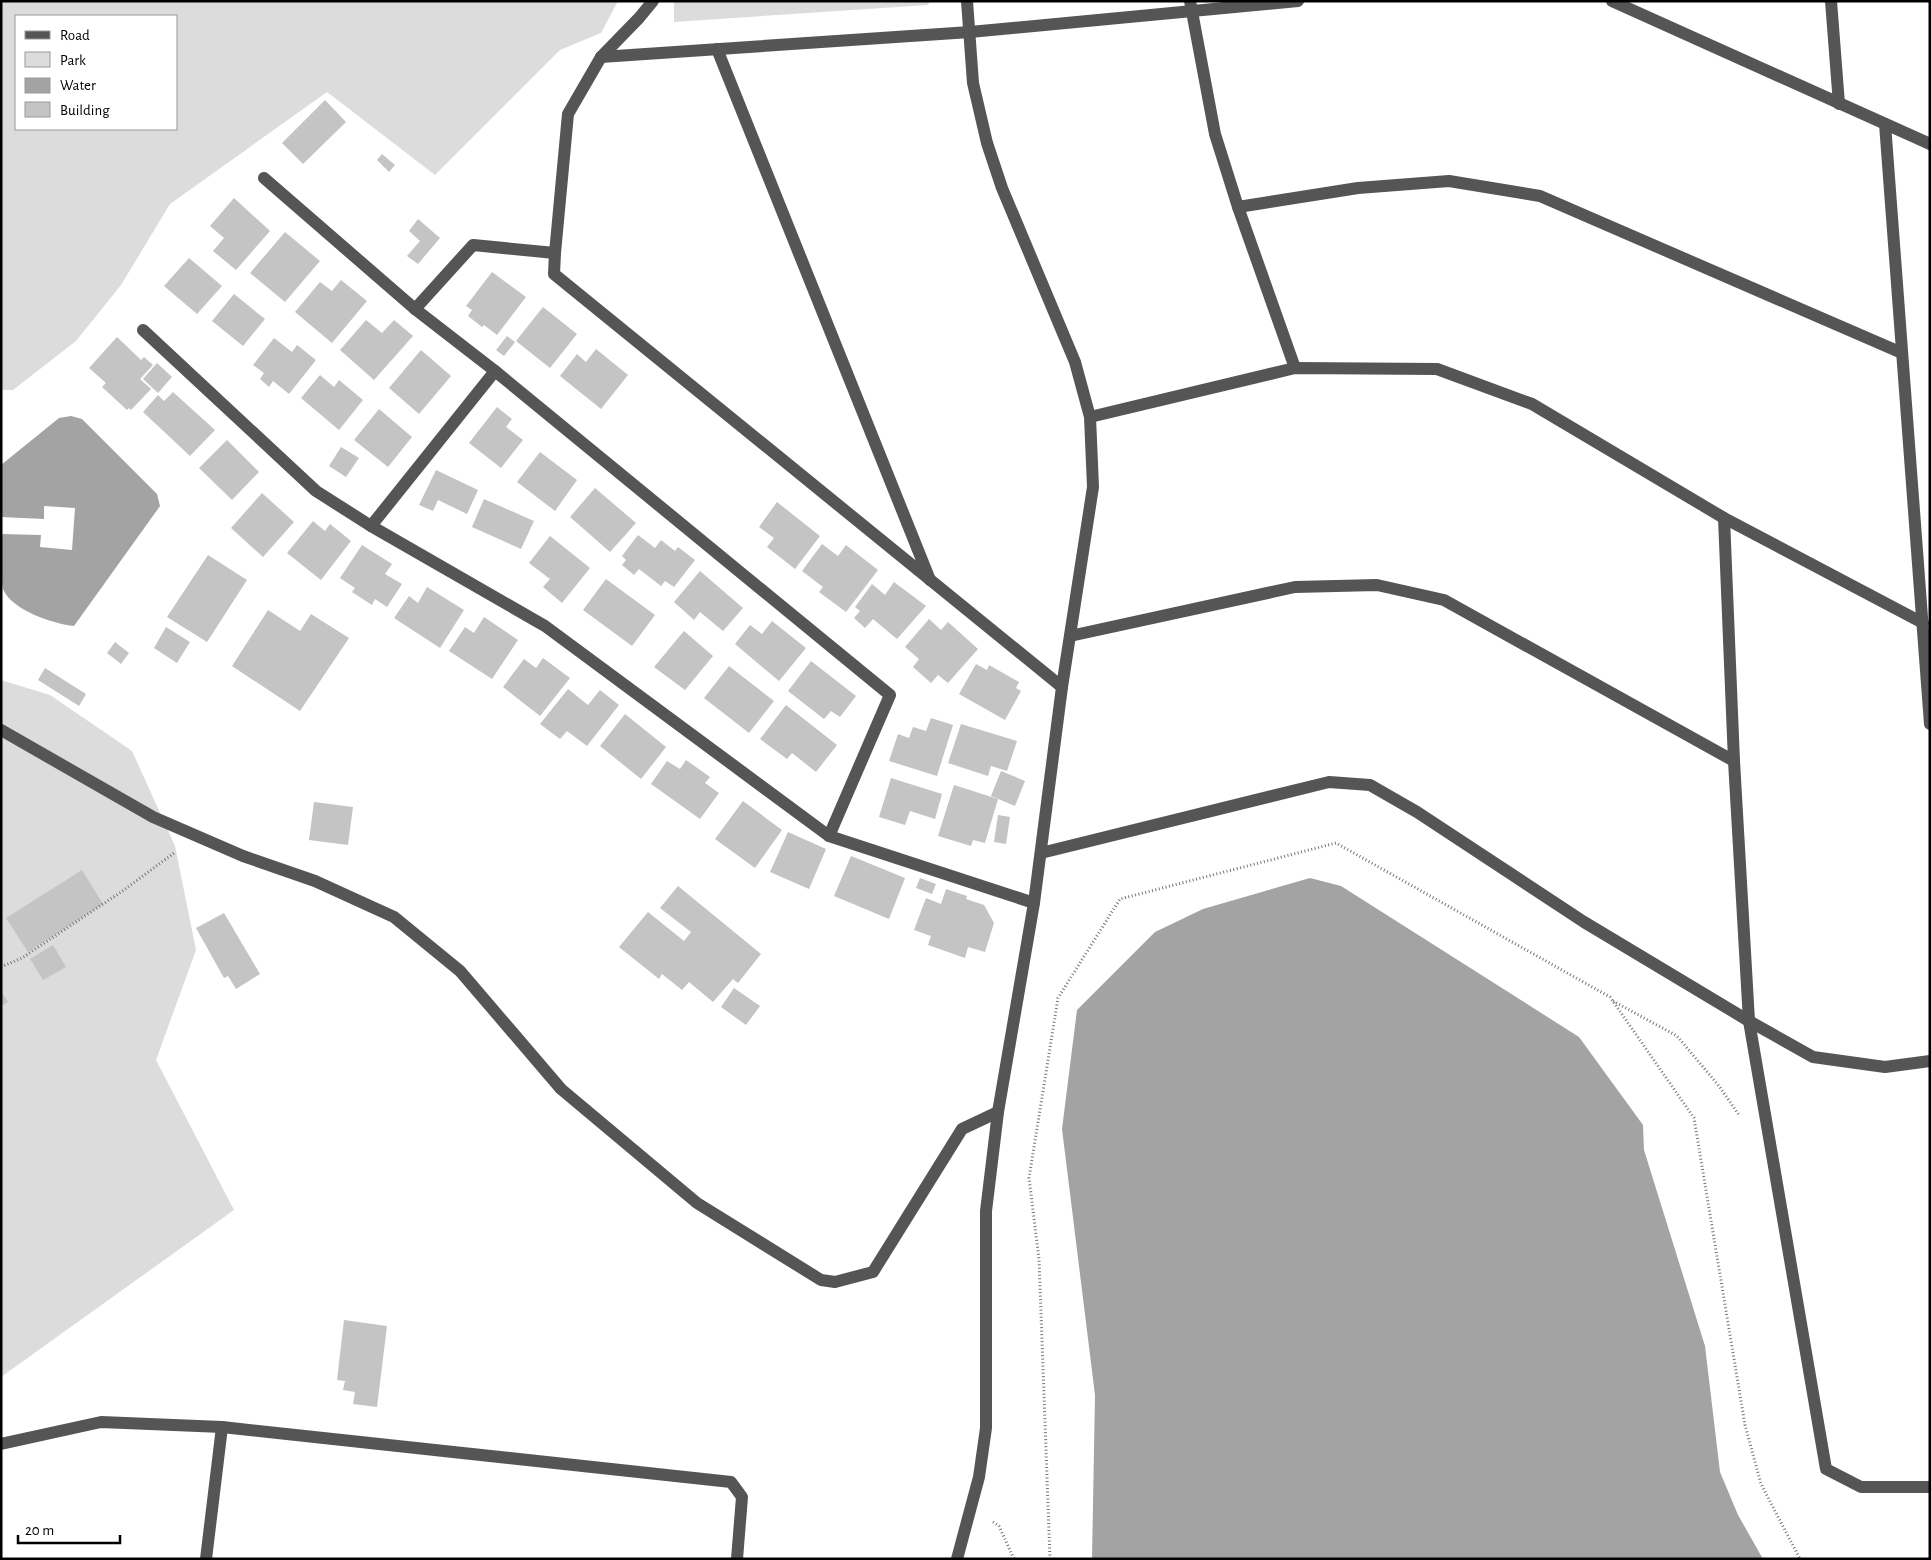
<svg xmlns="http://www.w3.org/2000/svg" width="1931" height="1560" font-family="'Alegreya Sans',sans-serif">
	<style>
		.green { fill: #dcdcdc; fill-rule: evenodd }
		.water { fill: #a3a3a3 }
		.building { fill: #c4c4c4 }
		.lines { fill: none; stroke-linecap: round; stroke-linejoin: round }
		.path { stroke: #777; stroke-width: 3; stroke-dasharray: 1 2.5; stroke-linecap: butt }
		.minor { stroke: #555; stroke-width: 12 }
	</style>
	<rect width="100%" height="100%" fill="#fff"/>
	<g class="green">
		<path d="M1,1h617l-17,32 -41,17 -125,125 -108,-83 -157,112 -49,81 -45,56 -63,49h-12zM16,16h160v113h-160z"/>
		<path d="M674,1h256l-2,4 -254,17z"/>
		<path d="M1,680l49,15 82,56 43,95 21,104 -40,110 78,150 -233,167z"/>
	</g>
	<g class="water">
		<path d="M71,416l11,3 75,75 3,12 -86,120c-20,-2 -63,-16 -71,-37 -3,-16 -2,-38 -2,-55l40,1 -1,12 32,3 3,-42 -31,-2v13l-43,-2v-52l58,-47z"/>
		<path d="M1310,878l31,8 238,151 64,88 1,25 61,196 15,126 18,43 25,44h-671l3,-164 -33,-266 15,-119 78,-78 48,-23z"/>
	</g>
	<g class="building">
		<path d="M325,100l21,22 -43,42 -21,-21z"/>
		<path d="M382,154l13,11 -6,7 -12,-12z"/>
		<path d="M234,198l36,33 -34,39 -23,-19 11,-13 -14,-12z"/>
		<path d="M418,219l22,19 -22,26 -11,-8 13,-15 -11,-10z"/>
		<path d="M285,232l35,29 -35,41 -35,-29z"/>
		<path d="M189,258l33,28 -25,28 -33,-28z"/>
		<path d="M492,272l34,25 -29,38 -13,-10 -2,2 -14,-11 4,-6 -6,-4z"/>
		<path d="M341,280l26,21 -35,42 -37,-31 25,-30 12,9z"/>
		<path d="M234,294l31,25 -22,27 -31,-25z"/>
		<path d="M543,307l34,27 -27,34 -34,-27z"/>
		<path d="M366,320l16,13 12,-13 19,16 -39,44 -34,-30z"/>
		<path d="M507,336l8,6 -11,14 -8,-6z"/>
		<path d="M117,337l24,23 3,-3 9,8 -13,14 11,10 -20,21 -2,-2 -2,2 -25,-23 4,-4 -17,-15z"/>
		<path d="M274,338l18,14 5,-7 19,15 -27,34 -16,-13 -4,6 -9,-8 4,-6 -11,-8z"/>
		<path d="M596,349l32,26 -27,34 -41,-33 17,-22 9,8z"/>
		<path d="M421,350l30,26 -32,38 -30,-26z"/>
		<path d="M157,363l15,14 -14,16 -15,-14z"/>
		<path d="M320,375l14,12 5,-7 24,20 -24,30 -38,-32z"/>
		<path d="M173,392l42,38 -25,26 -47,-44 15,-17 6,6z"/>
		<path d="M497,407l15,12 -6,8 17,13 -22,28 -32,-25z"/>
		<path d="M379,409l33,28 -24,30 -34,-27z"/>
		<path d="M227,440l32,32 -27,28 -33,-32z"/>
		<path d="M341,447l18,11 -13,19 -17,-11z"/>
		<path d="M540,452l37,28 -22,31 -38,-29z"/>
		<path d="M436,470l42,20 -11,24 -29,-14 -5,11 -14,-6z"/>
		<path d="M595,488l41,35 -26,29 -40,-35z"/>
		<path d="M262,493l32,29 -31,35 -32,-29z"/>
		<path d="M484,499l50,22 -13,28 -49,-22z"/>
		<path d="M777,502l43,34 -25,33 -28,-22 7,-9 -15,-11z"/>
		<path d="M313,521l12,10 5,-7 21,17 -30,39 -34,-27z"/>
		<path d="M638,535l17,13 6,-8 14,11 3,-4 17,13 -21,27 -9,-6 -4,5 -22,-17 -5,6 -12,-10 4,-5 -4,-4z"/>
		<path d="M550,536l40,32 -28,35 -19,-16 7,-8 -21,-16z"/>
		<path d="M822,544l16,12 8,-11 32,25 -32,42 -27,-20 4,-5 -21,-16z"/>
		<path d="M362,545l30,19 -7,10 17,10 -15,23 -12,-8 -3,6 -20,-13 3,-4 -15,-10z"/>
		<path d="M208,555l39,25 -40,62 -40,-25z"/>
		<path d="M700,571l43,37 -20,23 -23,-19 -6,8 -20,-18z"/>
		<path d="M606,579l49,36 -23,31 -49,-36z"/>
		<path d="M894,582l32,24 -29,33 -24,-20 -8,9 -11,-10 6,-7 -5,-4 17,-23 13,11z"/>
		<path d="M427,587l37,23 -24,38 -46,-30 15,-22 9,7z"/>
		<path d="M268,610l32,21 11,-17 38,24 -49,73 -68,-45z"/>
		<path d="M484,617l34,23 -26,39 -43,-28 16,-24 9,6z"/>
		<path d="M929,619l12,11 7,-8 30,27 -30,34 -10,-8 -7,8 -18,-16 6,-8 -14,-12z"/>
		<path d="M772,621l34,27 -27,33 -44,-37 15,-19 12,9z"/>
		<path d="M166,627l24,15 -13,21 -23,-15z"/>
		<path d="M684,631l29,25 -28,34 -31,-23z"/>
		<path d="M115,642l14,11 -8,11 -14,-11z"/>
		<path d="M543,658l27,20 -30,38 -37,-29 21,-28 12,9z"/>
		<path d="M811,661l45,35 -16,21 -9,-6 -7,8 -36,-28z"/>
		<path d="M976,664l11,6 2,-5 30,17 -3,6 5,3 -16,29 -46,-26z"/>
		<path d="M729,666l45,35 -25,32 -45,-35z"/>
		<path d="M45,668l41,26 -7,12 -41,-26z"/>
		<path d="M568,689l20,16 12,-15 19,15 -32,41 -20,-15 -7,8 -20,-15z"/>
		<path d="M786,705l51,40 -21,27 -24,-19 -5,6 -27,-20z"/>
		<path d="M625,714l41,33 -25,32 -41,-33z"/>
		<path d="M931,718l22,7 -16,51 -48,-15 9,-27 11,4 4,-11 13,4z"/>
		<path d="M961,724l56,17 -10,30 -16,-5 -3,10 -40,-13z"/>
		<path d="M686,760l24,17 -5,6 14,10 -19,26 -49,-35 16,-23 13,8z"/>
		<path d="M1001,771l24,10 -10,25 -24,-10z"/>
		<path d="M891,778l51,16 -7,25 -25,-8 -5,14 -26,-8z"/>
		<path d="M954,785l44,14 -13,44 -12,-3 -2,6 -33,-10z"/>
		<path d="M743,801l39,29 -27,38 -40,-29z"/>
		<path d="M314,802l39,5 -5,38 -39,-5z"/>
		<path d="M998,815l12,2 -4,27 -12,-2z"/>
		<path d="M788,832l38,17 -17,40 -39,-17z"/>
		<path d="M851,856l54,22 -16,41 -55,-23z"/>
		<path d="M82,870l21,34 -75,48 -22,-34z"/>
		<path d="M920,878l16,6 -4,10 -16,-6z"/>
		<path d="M678,886l83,68 -23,29 -5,-4 -20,23 -24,-20 -7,8 -20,-16 -3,5 -40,-32 29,-35 36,29 7,-9 -31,-24z"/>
		<path d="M946,889l21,7 -1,3 18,6 10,18 -9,29 -17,-5 -3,11 -37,-13 3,-9 -17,-6 12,-32 15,6z"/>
		<path d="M224,913l36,61 -24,15 -8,-13 -4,2 -28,-50z"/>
		<path d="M53,945l13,22 -23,13 -13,-21z"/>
		<path d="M734,988l26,18 -14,19 -25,-18z"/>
		<path d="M1,991l7,11 -7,4z"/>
		<path d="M344,1320l43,6 -10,81 -24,-3 2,-12 -12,-2 2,-9 -8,-1z"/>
	</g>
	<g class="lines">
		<g class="path">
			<path d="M1,967l21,-9 102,-68 50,-37"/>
			<path d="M1613,1001l64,35 42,50 20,29"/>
			<path d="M993,1522l6,4 15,33"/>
			<path d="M1050,1559l-11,-300 -10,-81 29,-180 62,-99 216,-56 274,154 84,121 51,307 16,59 39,75"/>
		</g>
		<g class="minor">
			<path d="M653,1l-14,17 -38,39 -33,57 -13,139 -1,21 508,413"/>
			<path d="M1190,1l25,133 23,73 57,161"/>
			<path d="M1612,1l318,143"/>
			<path d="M1831,1l8,103"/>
			<path d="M717,49l213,531"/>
			<path d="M601,57l369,-25 328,-31"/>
			<path d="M1885,124l45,600"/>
			<path d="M264,178l151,131 80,62 395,324 -61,141"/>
			<path d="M1238,207l120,-19 91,-7 91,15 362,157"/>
			<path d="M415,309l58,-64 82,8"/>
			<path d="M143,330l173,161 55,35 174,100 284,210 205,67"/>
			<path d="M1090,417l205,-49 142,1 95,35 192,114 199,105"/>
			<path d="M1724,518l10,243 15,260 77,448 35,18h69"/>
			<path d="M371,526l124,-155"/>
			<path d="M1070,636l225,-49 82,-2 67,15 290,161"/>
			<path d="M1,730l152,87 90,39 72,25 79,36 66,54 101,118 136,114 124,77 14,2 38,-10 89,-143 36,-17"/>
			<path d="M1041,853l288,-71 41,3 47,27 167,110 165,99 64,36 72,10 45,-6"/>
			<path d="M1,1444l100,-22 121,5 509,55 11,15 -5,62"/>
			<path d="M206,1559l16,-132"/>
			<path d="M957,1559l22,-82 7,-49v-217l12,-99 36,-209 28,-216 31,-200 -3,-70 -15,-55 -73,-174 -15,-45 -14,-60 -6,-82"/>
		</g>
	</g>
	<rect width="1931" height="1560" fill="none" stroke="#000000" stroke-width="5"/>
	<rect x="15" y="15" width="162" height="115" fill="#ffffff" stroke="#999999"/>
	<rect x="25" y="31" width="25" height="8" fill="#555555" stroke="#999999"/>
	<text x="60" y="40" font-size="15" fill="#000000">Road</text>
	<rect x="25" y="52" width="25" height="15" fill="#dcdcdc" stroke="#999999"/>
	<text x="60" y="65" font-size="15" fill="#000000">Park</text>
	<rect x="25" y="78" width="25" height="15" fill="#a3a3a3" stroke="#999999"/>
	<text x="60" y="90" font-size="15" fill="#000000">Water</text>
	<rect x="25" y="102" width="25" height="15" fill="#c4c4c4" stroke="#999999"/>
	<text x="60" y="115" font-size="15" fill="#000000">Building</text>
	<path d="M18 1535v8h102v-8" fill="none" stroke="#000000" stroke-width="2.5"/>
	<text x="25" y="1535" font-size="15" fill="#000000" stroke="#ffffff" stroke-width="4" paint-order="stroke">20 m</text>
</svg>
